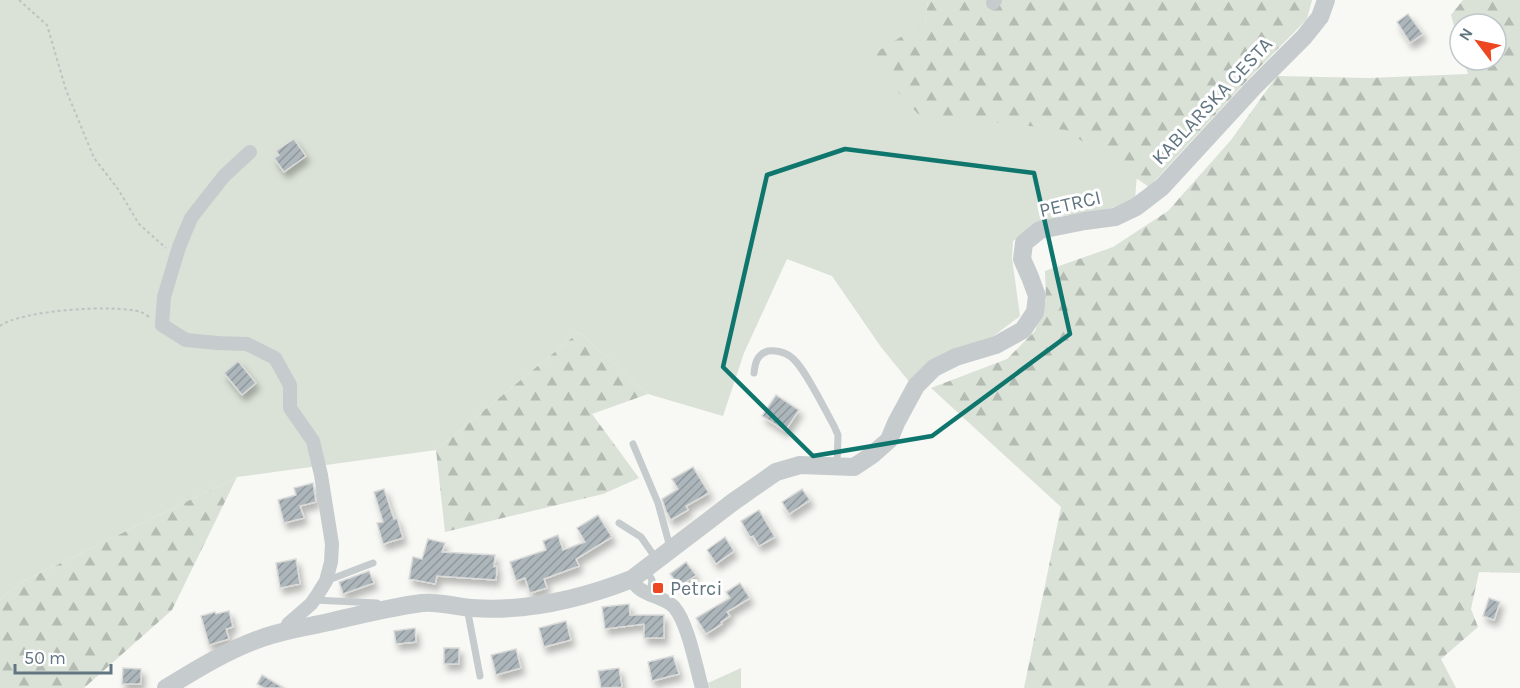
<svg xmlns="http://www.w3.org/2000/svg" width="1520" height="688" font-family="Karla,sans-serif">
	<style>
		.green { fill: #dae1d6 }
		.forest { fill: url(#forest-firs) }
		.building { fill: url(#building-hatch); stroke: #dadad8; stroke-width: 1.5; filter: url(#shadow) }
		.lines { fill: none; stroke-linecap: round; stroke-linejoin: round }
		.path { stroke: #bfc2c4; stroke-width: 2; stroke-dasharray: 3 3; stroke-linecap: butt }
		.service { stroke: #c6cbcd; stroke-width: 7 }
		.minor { stroke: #c6cbcd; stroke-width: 14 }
		.tertiary { stroke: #c6cbcd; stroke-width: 18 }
		.marked { fill: none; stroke: #0f766e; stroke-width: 4.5; stroke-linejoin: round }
		.poi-dot { fill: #ed4621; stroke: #fff; stroke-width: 2 }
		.labels { text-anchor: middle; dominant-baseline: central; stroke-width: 6; stroke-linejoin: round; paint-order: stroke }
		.street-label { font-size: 20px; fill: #627682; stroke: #fff }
		.poi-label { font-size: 20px; fill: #627682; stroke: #fff; text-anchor: start }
	</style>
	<defs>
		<pattern id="forest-firs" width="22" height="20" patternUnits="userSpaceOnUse" patternTransform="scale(1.5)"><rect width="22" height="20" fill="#dae1d6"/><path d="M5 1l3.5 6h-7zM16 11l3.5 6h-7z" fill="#b4bbb3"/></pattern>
		<pattern id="building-hatch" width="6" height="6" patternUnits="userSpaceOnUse" patternTransform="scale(1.5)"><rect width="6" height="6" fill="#acb6bb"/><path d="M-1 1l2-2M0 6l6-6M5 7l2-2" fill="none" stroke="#8f999d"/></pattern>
		<filter id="shadow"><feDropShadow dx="3.5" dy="6" stdDeviation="3" flood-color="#0004"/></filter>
	</defs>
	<rect width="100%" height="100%" fill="#f8f8f5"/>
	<g class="green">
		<path d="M0,0h928l-3,22 216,102 -6,75 -36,14 -39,3 -47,25 -1,17 8,58 -37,28 -72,40 -30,-37 -49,-71 -45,-17 -43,94 -21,63 -75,-22 -69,-62 -143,118 -199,27 -213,104 -24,18z"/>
		<path d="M741,668v20h-31l-2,-5z"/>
	</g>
	<g class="forest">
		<path d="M928,0h384l-5,19 -54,55 -104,113 -83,-57 -148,-16 -51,-56 58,-36z"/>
		<path d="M1463,0h57v573l-41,-1 -8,37 7,18 -37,32 15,29h-432l37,-181 -130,-119 76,-29 28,-28 11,-30 -1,-30 68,-24 55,-36 63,-71 46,-64 92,2 99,-4 -4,-14h32v-36h-36v23l-9,-32z"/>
		<path d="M579,332l69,62 -56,20 47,64 -36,16 -158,38 -9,-82z"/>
		<path d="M237,477l-65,133 -88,78h-84v-89l24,-18z"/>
	</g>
	<g class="building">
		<path d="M1408,14l15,20 -13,9 -13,-21z"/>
		<path d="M294,139l12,17 -22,16 -10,-14 5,-3 -3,-4z"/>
		<path d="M238,361l18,22 -14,12 -18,-22z"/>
		<path d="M776,395l23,15 -14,21 -23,-15z"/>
		<path d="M693,467l16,26 -23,13 2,4 -17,10 -5,-9 -4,-12 16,-10 -6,-10z"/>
		<path d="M313,483l3,19 -16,4 4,12 -20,5 -6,-23 18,-5 -2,-7z"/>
		<path d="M384,489l10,30 3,-1 6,20 -20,6 -6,-21 6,-1 -9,-30z"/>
		<path d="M802,489l8,11 -21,14 -7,-12z"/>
		<path d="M759,510l16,27 -16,9 -6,-10 -3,1 -9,-16z"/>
		<path d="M598,515l14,22 -36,22 3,7 -35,13 3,9 -17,5 -5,-15 -9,3 -6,-19 36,-12 -3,-9 15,-6 5,15 22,-8 -8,-14z"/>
		<path d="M725,537l9,14 -18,13 -9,-14z"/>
		<path d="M428,539l17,4 -3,9 53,3 -1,12 3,-1 -1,14 -59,-4 -2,8 -26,-5 4,-22 9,2z"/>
		<path d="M296,559l4,25 -20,4 -4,-25z"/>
		<path d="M686,562l10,13 -16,11 -10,-12z"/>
		<path d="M369,571l5,12 -31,11 -4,-12z"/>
		<path d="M740,583l10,15 -23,14 3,4 -9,6 1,2 -16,10 -10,-16 34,-20 -4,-6z"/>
		<path d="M1489,598l11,4 -6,18 -11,-4z"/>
		<path d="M629,604l1,11h34v23h-20v-14l-39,5 -3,-22z"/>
		<path d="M229,611l4,16 -7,2 3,10 -20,6 -8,-29 14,-4 1,2z"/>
		<path d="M566,621l5,19 -27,7 -5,-19z"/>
		<path d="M415,628l1,14 -20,2 -2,-13z"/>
		<rect x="444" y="648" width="15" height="16"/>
		<path d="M516,649l5,19 -25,7 -5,-20z"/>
		<path d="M673,656l6,18 -27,7 -4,-19z"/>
		<path d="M123,668l18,1v15h-19z"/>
		<path d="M619,668l3,19 -21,1 -3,-17z"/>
		<path d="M262,675l22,13h-20l-7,-4z"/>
	</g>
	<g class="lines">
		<g class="path">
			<path d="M19,0l28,25 19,65 28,68 24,31 21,35 27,24"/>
			<path d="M0,326c21,-16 115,-22 141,-14 2,1 7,4 8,5"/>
		</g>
		<g class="service">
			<path d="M754,373c1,-10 3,-19 14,-22 7,-1 17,1 23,6 13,9 34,53 43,69l4,9 -1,31"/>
			<path d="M633,444l25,59 12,44"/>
			<path d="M619,523l22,14 16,23"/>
			<path d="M647,571l5,9 -2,13"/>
			<path d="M326,581l47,-18"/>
			<path d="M314,600l63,3"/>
			<path d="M467,608l13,68"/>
		</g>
		<g class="minor">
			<path d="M993,3l2,-3"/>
			<path d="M250,152l-26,24 -33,42 -12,29 -15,50 -2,28 24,15 32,3 29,1 28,14 15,27v23l23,33 8,34 11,69 -1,18 -5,19 -8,13 -7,10 -23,20 -1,7"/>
			<path d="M632,579c6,17 31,16 42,28 14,16 22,60 28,81"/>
		</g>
		<path class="tertiary" d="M166,688c31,-19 62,-38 96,-50 22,-8 45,-11 67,-16 30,-7 62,-15 93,-19 16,-2 34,4 50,5 55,4 109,-9 160,-29l101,-77 43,-30 24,-7 54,2 18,-12 17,-15 7,-17 20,-37 18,-18 22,-11 40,-12 27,-15 12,-18 2,-16 -7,-19 -8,-18 2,-16 16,-13 45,-9 30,-4 21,-10 26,-20 92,-100 50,-50 16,-20 6,-17"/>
	</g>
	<path class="marked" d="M845,149l189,24 36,161 -138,102 -119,20 -90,-89 44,-192z"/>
	<rect class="poi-dot" x="652" y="582" width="12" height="12" rx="3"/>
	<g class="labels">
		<g class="street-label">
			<text transform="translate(1212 101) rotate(-47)">KABLARSKA CESTA</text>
			<text transform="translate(1070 204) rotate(-13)">PETRCI</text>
		</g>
		<g class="poi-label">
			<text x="670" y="588">Petrci</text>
		</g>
	</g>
	<g transform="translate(1478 42) rotate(302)"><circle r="28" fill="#ffffff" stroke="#c0c8cd" stroke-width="1.5"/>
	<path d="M0-4.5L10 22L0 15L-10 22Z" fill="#ed4621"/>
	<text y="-9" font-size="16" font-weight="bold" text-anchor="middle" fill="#627682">N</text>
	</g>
	<path d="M15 664v9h96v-9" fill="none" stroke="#627682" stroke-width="3"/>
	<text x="24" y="664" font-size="18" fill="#627682" stroke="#ffffff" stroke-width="4.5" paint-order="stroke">50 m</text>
</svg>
